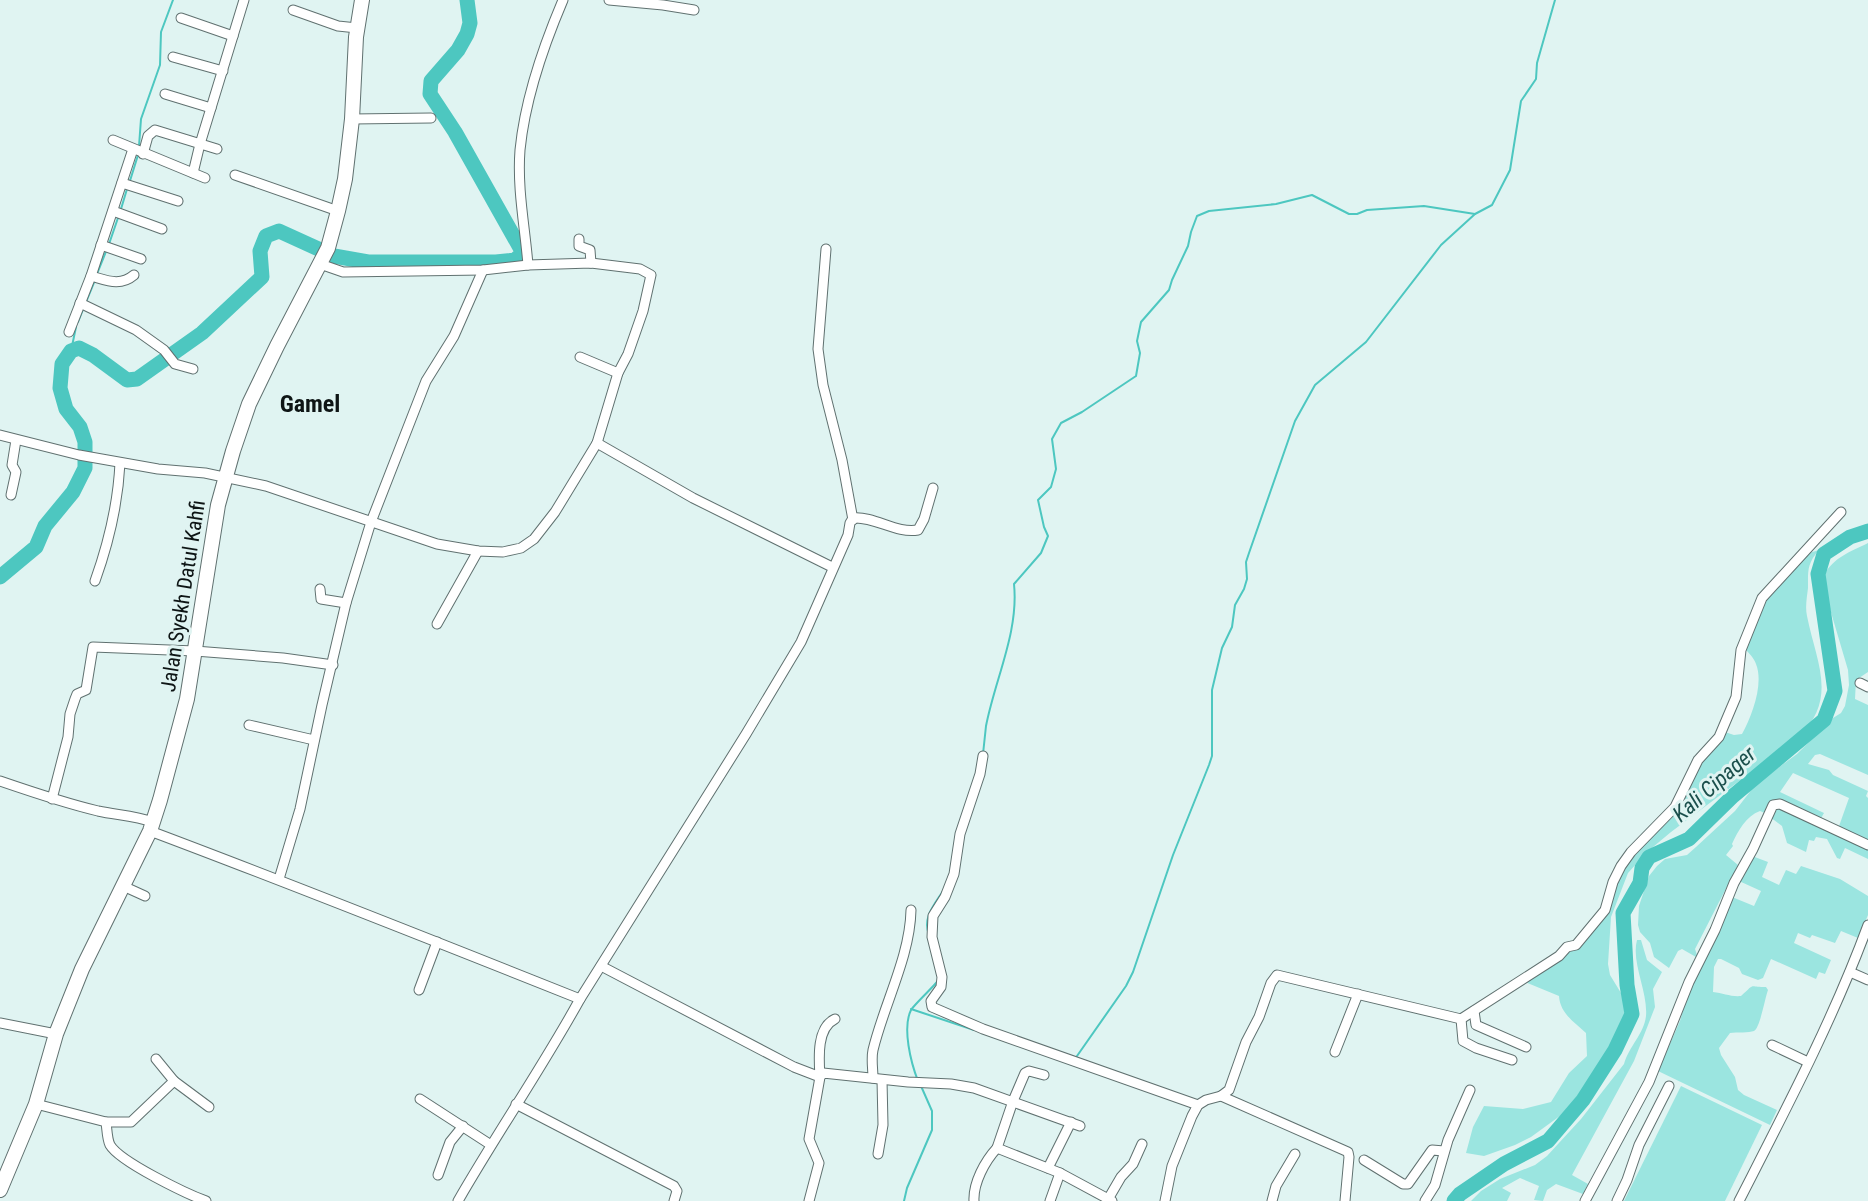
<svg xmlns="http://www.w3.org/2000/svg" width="1868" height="1201" font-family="'Roboto Condensed',sans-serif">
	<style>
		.green { fill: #9be5e0 }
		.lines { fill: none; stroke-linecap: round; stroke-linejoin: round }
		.stream { stroke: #4dc7c0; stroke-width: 2 }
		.river { stroke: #4dc7c0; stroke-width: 15 }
		.street-casing { stroke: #607170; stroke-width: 11 }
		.secondary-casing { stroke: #607170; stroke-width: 16 }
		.street { stroke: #fff; stroke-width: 9 }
		.secondary { stroke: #fff; stroke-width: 14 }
		.labels { text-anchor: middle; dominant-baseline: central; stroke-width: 6; stroke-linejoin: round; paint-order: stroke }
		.street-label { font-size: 21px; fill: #0e1515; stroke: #e0f4f2 }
		.water-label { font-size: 22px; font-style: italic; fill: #1b4f4c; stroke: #e0f4f2 }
		.quarter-label { font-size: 24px; font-weight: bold; fill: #0e1515; stroke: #e0f4f2 }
	</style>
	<rect width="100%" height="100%" fill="#e0f4f2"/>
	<g class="green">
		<path d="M1868,543v129l-12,8 -1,19 13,6v70l-48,-21 -5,1 -7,9 21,6 4,5 35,16 -2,5 2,2v44l-30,-13 11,-31 -56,-25 -13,19 44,21 -4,7 -44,-20 -4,1 -7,12 -5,-2c-14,5 -22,20 -28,33l1,2 -7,9 12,10 -43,84 2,6 -1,2 -14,-8 -4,2 -9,17 -15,-11 -4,-14 -10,-11 -2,-7 1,-19 10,-30 8,-10 8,-7 22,-4 9,-8 39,-36 21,-27 41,-30 36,-36 8,-5 4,-7 4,-21 -1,-15 -18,-61 -6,-34c10,-18 26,-23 44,-32z"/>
		<path d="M1819,550c-12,14 -11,20 -11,38 -1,9 -3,19 -1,28 9,46 32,83 -9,121l-127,95 -24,20 -19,21 -17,44 -3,47 2,11 11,18 6,16 -3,14 -24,43 -36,47 -33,24 -16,8 -31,11 -18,-3 7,-26 11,-21 39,3 28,-7 18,-29 18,-17 -1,-23c-12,-11 -26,-20 -27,-37l-34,-14 55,-37 49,-85 47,-49 7,-8 17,-41 25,-30 9,3 8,-1c10,-18 22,-50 14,-70 -2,-6 -7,-11 -11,-15l17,-46 44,-49z"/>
		<path d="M1777,805l91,42v12l-23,-11 -5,11 -3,-1 -10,-19 -11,-2 -2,4 -5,-1 -3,12 -19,-9 -5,-17 -12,-9z"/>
		<path d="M1752,856l16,6 -6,15 17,8 7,-15 10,4 5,-8 39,13 28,17v19l-10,23 -17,-7 -6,12 -23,-8 -2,3 -12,-5 -4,10 37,17 -6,14 -6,-2 -3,7 -45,-20 -8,19 -5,2 -16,-6 -3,-6 -18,-9h-3l-4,8 -1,25c10,1 18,5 28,4 15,-14 7,-9 25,-9l2,3c-3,8 -8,38 -14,41 -5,2 -17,1 -24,2l-11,15 2,7 14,22 3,13 6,5 33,15 -7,15 -112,-54 22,-50 9,-32 43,-92 22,9 7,-15 -22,-10z"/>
		<path d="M1637,940h4l6,20 15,12 -9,17 2,18 -21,54 -62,114 16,9 -5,10 -27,-10 -9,6 -4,11 -9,-1 5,-14 -19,-8 -18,10 9,5 -4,8h-36l10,-10 19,-12 35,-14 12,-9 34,-37 43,-55c5,-18 20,-30 22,-48 2,-25 -15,-53 -9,-76z"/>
		<path d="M1681,1086l81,39 -37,76h-101z"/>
	</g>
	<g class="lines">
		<g class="stream">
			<path d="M139,146l2,-27 19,-54 1,-33 12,-32"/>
			<path d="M129,184l9,-29"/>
			<path d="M121,209l6,-20"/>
			<path d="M109,244l10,-29"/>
			<path d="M97,274l10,-25"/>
			<path d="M86,302l9,-22"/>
			<path d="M78,322l6,-15"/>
			<path d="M71,351l5,-24"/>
			<path d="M983,754c1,-9 2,-19 3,-28 9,-47 33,-94 28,-142l27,-31 7,-17 -4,-9 -6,-27 13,-13 5,-18 -4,-30 9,-16 21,-11 54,-36 4,-23 -3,-12 4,-19 28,-32 3,-10 16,-34 3,-14 6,-16 12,-5 67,-7 36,-9 37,19h8l10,-4 57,-4 51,8 17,-9 18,-35 11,-69 15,-22 1,-16 18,-63"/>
			<path d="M929,934c-7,-16 6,-30 14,-43"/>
			<path d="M911,1009l63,21"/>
			<path d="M1077,1056l49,-70 7,-14 40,-117 36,-90 3,-9v-66l10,-42 10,-21 3,-22 9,-16 3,-10 -1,-17 3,-9 46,-132 20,-36 51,-43 75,-97 34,-31"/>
			<path d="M918,1081c-7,-18 -16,-53 -7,-71 2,-4 21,-22 26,-28"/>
			<path d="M904,1201l3,-13 25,-58v-19l-11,-25"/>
		</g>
		<g class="river">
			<path d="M0,577l36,-30 9,-21 28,-34 12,-24v-26l-5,-15 -14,-18 -6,-21 2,-24 9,-13 8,-3 14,7 34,25 10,-1 65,-46 60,-56 -2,-26 6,-15 13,-5 55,25 34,6h128l19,-2 8,-7 -68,-121 -25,-38 1,-13 27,-31 9,-16 3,-11 -3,-23"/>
			<path d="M1454,1201l6,-7 44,-30 44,-23 35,-41 32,-50 17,-36 -5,-29 -4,-72 17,-30 2,-15 7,-11 40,-18 44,-43 91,-76 11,-29 -17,-117 6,-20 26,-17 18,-6"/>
		</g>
		<defs>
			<g id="street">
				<path d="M609,0l54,5 31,5"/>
				<path d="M293,10l45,16 19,2"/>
				<path d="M181,18l52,18"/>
				<path d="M173,57l50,14"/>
				<path d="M165,94l46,14"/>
				<path d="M352,119l79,-1"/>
				<path d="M113,140l92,38"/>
				<path d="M143,154l5,-18 7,-6 62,19"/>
				<path d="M193,173l7,-29 44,-144"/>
				<path d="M235,175l103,36"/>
				<path d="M122,183l56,18"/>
				<path d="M113,211l49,18"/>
				<path d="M579,239v7l11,4 1,13"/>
				<path d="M101,245l40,14"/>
				<path d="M826,249l-8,100 5,36 19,75 11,60"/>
				<path d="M528,265c-3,-38 -11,-76 -8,-115 5,-51 23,-103 43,-150"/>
				<path d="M91,276c15,4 29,11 43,-1"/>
				<path d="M80,303l56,27 28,20 11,14 18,5"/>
				<path d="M69,332l22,-56 42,-127"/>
				<path d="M580,357l38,16"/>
				<path d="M0,435l79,20 79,14 47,4 61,13 171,58 41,7 25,1 18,-4 13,-9 21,-27 42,-69 21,-70 10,-19 15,-43 8,-36 -11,-6 -49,-6 -63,2 -45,5 -140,2 -23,-8"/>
				<path d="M597,443l96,55 139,69"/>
				<path d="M11,495l5,-23 -4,-7 4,-25"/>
				<path d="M95,581c14,-39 23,-77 25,-118"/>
				<path d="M320,589l1,10 25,4"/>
				<path d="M437,624l41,-73"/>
				<path d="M1860,683l8,4"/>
				<path d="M249,725l65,15"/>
				<path d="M983,756l-3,18 -20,60 -6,40 -9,23 -12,19 -1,21 10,40 -1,10 -10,14 1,6 51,22 215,76"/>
				<path d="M0,781c32,11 64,22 98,30 19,4 37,5 55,11"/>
				<path d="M52,799l16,-62 2,-23 5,-15 2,-5 9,-4 7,-43 102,4 88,7 50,7"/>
				<path d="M150,831c144,54 287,111 430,168"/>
				<path d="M279,879l21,-70 22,-104 24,-102 25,-81 55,-141 28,-45 29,-66"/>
				<path d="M123,886l22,10"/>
				<path d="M601,966l193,101 26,10c-1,-17 -4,-49 15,-58"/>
				<path d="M1850,972l18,8"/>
				<path d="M419,990l18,-48"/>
				<path d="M1474,1011l2,14 50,22"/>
				<path d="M1461,1019l2,22 13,7 36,12"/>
				<path d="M0,1023l56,11"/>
				<path d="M1772,1045l36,17"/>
				<path d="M1335,1052l23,-58"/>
				<path d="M1044,1075l-15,-4 -4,2 -12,28 -16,47 63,25 52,28"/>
				<path d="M873,1078c0,-9 -2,-19 0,-28 11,-46 37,-93 38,-140"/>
				<path d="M174,1081l35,26"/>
				<path d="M1221,1096l127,56 1,5 -4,44"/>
				<path d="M420,1099l71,46"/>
				<path d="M36,1104l70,18c1,7 1,17 4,23 10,17 77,49 96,56"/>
				<path d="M516,1104l158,82 3,5 -3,10"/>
				<path d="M106,1122h25l43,-41 -18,-22"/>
				<path d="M878,1154l5,-29 -1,-45"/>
				<path d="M1364,1160l39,24h5l24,-34 12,1"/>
				<path d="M1048,1168l23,-46"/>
				<path d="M438,1175l12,-33 13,-16"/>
				<path d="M458,1201c39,-68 84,-133 122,-202l166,-265 55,-92 47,-107 2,-12 3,-5c22,-2 43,16 65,12l6,-11 9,-31"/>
				<path d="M809,1201l10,-38 -10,-24 11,-62 3,-4 85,9 43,2 23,4 106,38"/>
				<path d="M974,1201c-1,-18 11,-40 23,-53"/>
				<path d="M1050,1201l10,-28"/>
				<path d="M1107,1201l14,-24 12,-13 9,-20"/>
				<path d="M1165,1201l7,-35 20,-50 6,-11 8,-5 15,-4 8,-6 17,-48 13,-25 12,-34 6,-8 184,44 98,-63 8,-9 9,-2 29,-35 8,-28 8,-16 10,-14 44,-45 23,-47 21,-23 17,-40 5,-47 21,-52 79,-86"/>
				<path d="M1272,1201l4,-15 19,-32"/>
				<path d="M1425,1201l10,-16 13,-45 22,-50"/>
				<path d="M1585,1201l64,-119 40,-100 26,-52 19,-47 19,-34 20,-44 7,-1 88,41"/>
				<path d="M1617,1201l10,-21 12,-35 30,-59"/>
				<path d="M1739,1201c46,-90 94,-181 129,-276"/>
			</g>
			<path id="secondary" d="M0,1190l36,-86 20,-70 26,-65 68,-138 10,-31 27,-101 31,-194 15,-54 16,-47 28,-58 51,-98 10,-37 7,-32 7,-60 4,-82 6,-37"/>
		</defs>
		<use href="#street" class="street-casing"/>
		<use href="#secondary" class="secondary-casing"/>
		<use href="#street" class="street"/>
		<use href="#secondary" class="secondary"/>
	</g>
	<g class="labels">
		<g class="street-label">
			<text transform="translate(183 596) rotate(-81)">Jalan Syekh Datul Kahfi</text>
		</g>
		<g class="water-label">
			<text transform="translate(1714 784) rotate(-41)">Kali Cipager</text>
		</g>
		<g class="quarter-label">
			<text x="310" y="404">Gamel</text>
		</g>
	</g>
</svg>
